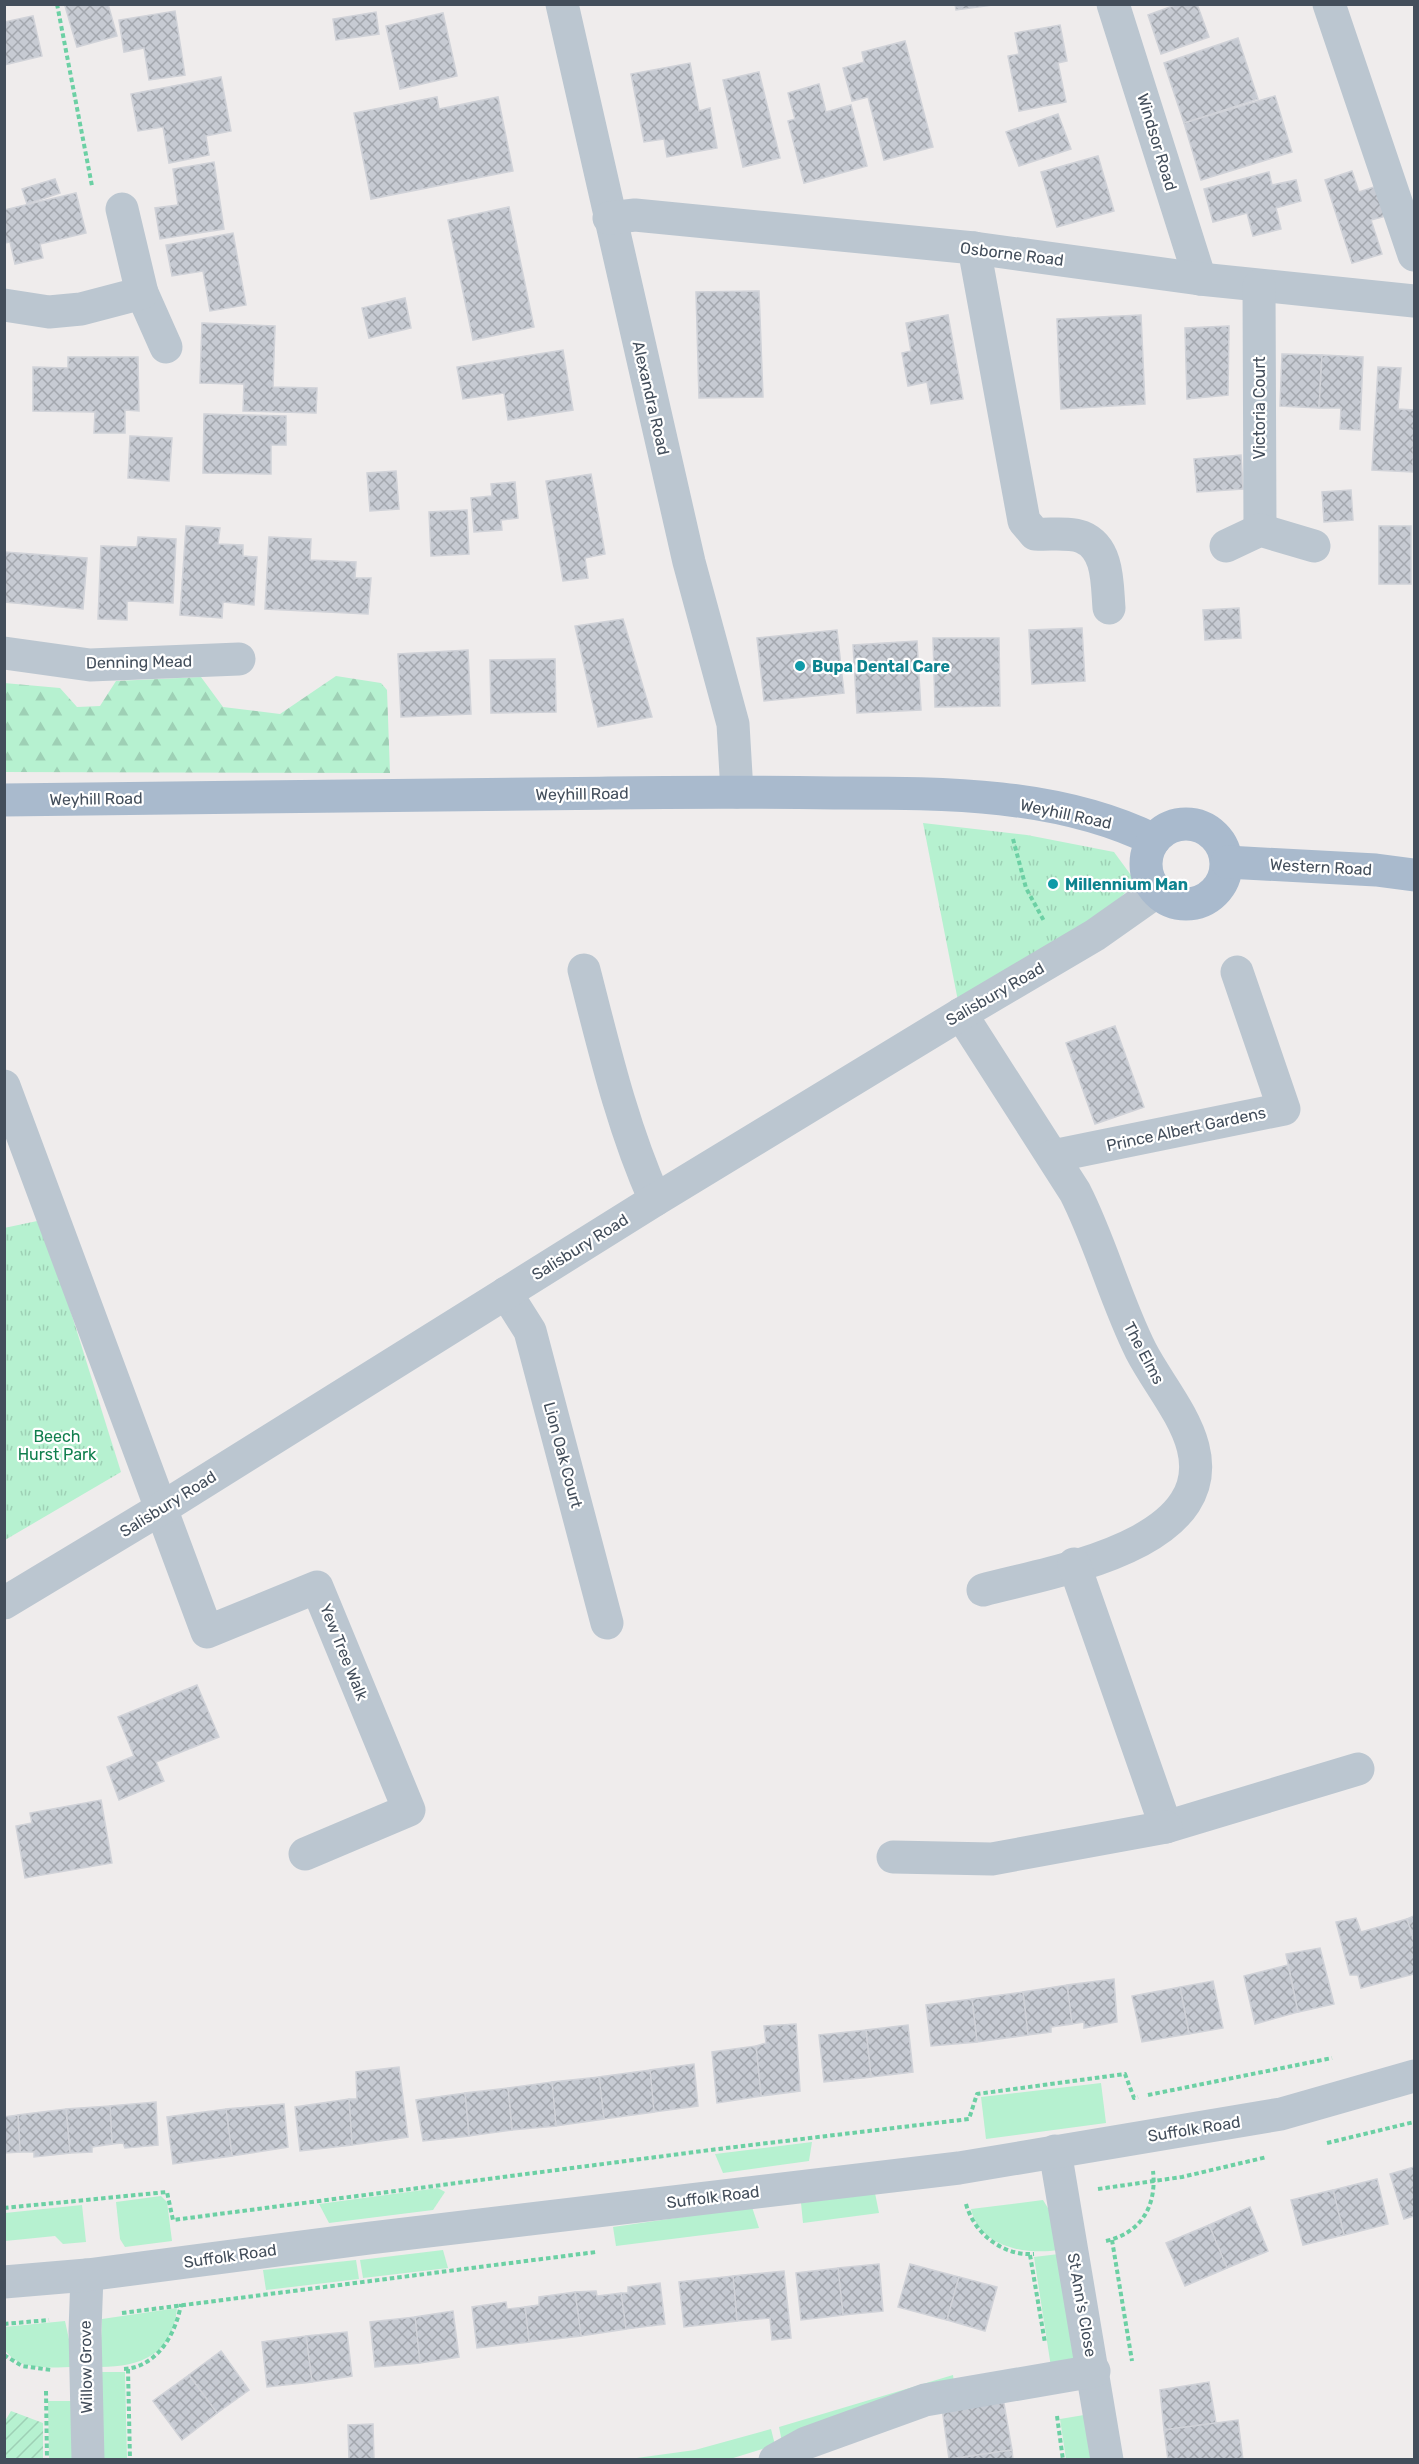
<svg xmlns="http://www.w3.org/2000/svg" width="1419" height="2464" font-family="Rubik,sans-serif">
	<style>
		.grass { fill: #b6f1d0 }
		.forest { fill: url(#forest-firs) }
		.park { fill: url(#park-tufts) }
		.garden { fill: url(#garden-furrows) }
		.building { fill: url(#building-cross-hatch); stroke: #d0d2d8; stroke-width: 1.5 }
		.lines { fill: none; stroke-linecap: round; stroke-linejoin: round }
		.path { stroke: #6cd0a4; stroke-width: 4; stroke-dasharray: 4.5 3; stroke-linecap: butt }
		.minor { stroke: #bbc6d0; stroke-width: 33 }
		.major { stroke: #a9bacd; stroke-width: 33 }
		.culture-dot { fill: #0f9aa8; stroke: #fff; stroke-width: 2 }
		.labels { text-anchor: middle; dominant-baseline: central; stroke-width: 4.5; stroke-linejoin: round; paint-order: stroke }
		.street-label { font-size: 16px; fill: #434e5b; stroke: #fff }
		.culture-label { font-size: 16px; font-weight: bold; fill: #0d838f; stroke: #fff; text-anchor: start }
		.park-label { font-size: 16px; fill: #117f4e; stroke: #fff }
	</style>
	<defs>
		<pattern id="forest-firs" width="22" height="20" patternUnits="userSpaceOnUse" patternTransform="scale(1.5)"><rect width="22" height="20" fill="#b6f1d0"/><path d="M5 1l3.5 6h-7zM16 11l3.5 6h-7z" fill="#9ed0b5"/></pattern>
		<pattern id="park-tufts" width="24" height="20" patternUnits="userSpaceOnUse" patternTransform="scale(1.5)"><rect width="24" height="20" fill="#b6f1d0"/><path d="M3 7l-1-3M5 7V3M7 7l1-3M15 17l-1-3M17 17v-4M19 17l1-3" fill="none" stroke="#9ed0b5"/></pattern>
		<pattern id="garden-furrows" width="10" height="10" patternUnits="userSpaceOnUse" patternTransform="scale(1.5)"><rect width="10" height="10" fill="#b6f1d0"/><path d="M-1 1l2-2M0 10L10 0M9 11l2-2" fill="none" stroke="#9ed0b5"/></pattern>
		<pattern id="building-cross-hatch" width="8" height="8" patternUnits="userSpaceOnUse" patternTransform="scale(1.5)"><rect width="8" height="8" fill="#c7cbd3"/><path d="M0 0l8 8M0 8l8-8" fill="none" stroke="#a3a7ae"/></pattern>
	</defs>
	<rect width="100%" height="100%" fill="#efecec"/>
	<g class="grass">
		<path d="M1101,2083l5,40 -120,16 -5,-42z"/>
		<path d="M812,2142l-3,19 -86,12 -8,-19z"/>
		<path d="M438,2188l7,4 -12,18 -104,13 -10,-19z"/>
		<path d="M875,2193l4,20 -76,10 -2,-20z"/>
		<path d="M161,2196l6,6 5,39 -47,6 -5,-8 -4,-37z"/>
		<path d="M1043,2200l8,13 8,37c-34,5 -80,-3 -88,-41z"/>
		<path d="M82,2205l4,37 -23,2 -8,-8 -50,5v-28z"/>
		<path d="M752,2207l7,21 -143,18 -3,-19z"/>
		<path d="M443,2250l5,18 -85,10 -3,-18z"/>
		<path d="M1059,2254l19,107 -27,6 -17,-110z"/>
		<path d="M356,2260l3,19 -93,11 -3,-20z"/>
		<path d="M177,2308c-4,46 -36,59 -77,59l2,-48z"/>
		<path d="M65,2321l10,46c-23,0 -55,5 -70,-17l-1,-23z"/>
		<path d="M100,2372h25l2,87h-26z"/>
		<path d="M953,2375l1,8 -172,59 -3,-15z"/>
		<path d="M48,2401h26l-1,58h-24z"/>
		<path d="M1084,2415l7,44h-25l-6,-40z"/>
		<path d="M771,2429l4,16 -45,14 -108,1 73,-10z"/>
	</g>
	<path class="forest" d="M336,676l45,7 6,7 3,83 -385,-1 -1,-89 56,5 17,19 23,-1 16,-25 85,-4 22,30 57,7z"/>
	<g class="park">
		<path d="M923,823l104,12 87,17 22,30 -27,27 -150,97z"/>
		<path d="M42,1220l79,252 -116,68 -1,-312z"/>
	</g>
	<path class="garden" d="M11,2411l32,12v36h-38v-38z"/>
	<g class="building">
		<path d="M69,4h39l9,32 -40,11 -12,-41z"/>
		<path d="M955,4h45l-44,6z"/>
		<path d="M1178,4h19l12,33 -48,17 -13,-39z"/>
		<path d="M175,11l10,64 -36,5 -5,-32 -20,4 -5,-32z"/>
		<path d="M376,12l3,22 -43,6 -3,-21z"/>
		<path d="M443,13l14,63 -57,13 -14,-63z"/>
		<path d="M33,16l9,40 -38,9v-43z"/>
		<path d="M1060,25l7,36 -9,2 8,39 -47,9 -11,-55 11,-2 -4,-21z"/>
		<path d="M1238,38l20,61 -74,24 -20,-60z"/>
		<path d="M905,41l28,106 -49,13 -16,-63 -16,4 -9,-33 21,-6 -2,-10z"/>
		<path d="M690,63l9,48 11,-3 7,40 -50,9 -3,-18 -20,3 -13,-68z"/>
		<path d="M759,72l21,86 -37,9 -20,-87z"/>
		<path d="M221,77l10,54 -25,5 3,19 -40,8 -6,-36 -25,4 -7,-37z"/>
		<path d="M819,84l7,28 25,-7 16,61 -63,17 -16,-62 7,-2 -7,-26z"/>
		<path d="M1275,96l17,56 -91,28 -17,-57z"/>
		<path d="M437,97l2,12 59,-12 15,74 -142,28 -17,-86z"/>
		<path d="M1058,114l13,35 -52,17 -13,-34z"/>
		<path d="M1098,156l16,55 -57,16 -16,-55z"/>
		<path d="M214,162l10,67 -64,10 -5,-31 23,-3 -5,-36z"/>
		<path d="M1352,171l7,21 18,-6 9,30 -15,4 11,34 -30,9 -27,-83z"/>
		<path d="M1269,172l3,13 24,-5 5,21 -25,7 5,21 -28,7 -6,-23 -34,9 -9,-33z"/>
		<path d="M55,179l5,14 -33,11 -5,-15z"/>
		<path d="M76,193l10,40 -46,11 3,14 -28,6 -5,-22 -6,1v-33z"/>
		<path d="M509,207l25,120 -61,13 -25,-120z"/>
		<path d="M233,233l13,72 -36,6 -7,-40 -31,5 -6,-31z"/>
		<path d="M759,291l4,106 -64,1 -3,-106z"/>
		<path d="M405,298l6,30 -42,10 -7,-30z"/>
		<path d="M948,315l15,84 -32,5 -4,-22 -19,4 -6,-33 9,-2 -5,-28z"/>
		<path d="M1141,315l4,89 -84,5 -4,-90z"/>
		<path d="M202,323l73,3 -2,61 44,1 -1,25 -73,-2 1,-27 -44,-1z"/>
		<path d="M1229,326l-1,69 -41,4 -2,-71z"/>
		<path d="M563,350l10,60 -65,10 -4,-27 -41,6 -6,-32z"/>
		<path d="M1282,354l40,1 -3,53 -39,-2z"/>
		<path d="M1322,355l41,2 -3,73 -20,-1 1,-21h-22z"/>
		<path d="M68,357h70l1,54 -14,-1v23h-31l1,-21 -62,-1v-44l35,1z"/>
		<path d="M1378,367l23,1 -3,41 16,1 -1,62 -41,-2z"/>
		<path d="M204,414l82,2v29h-15v29l-68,-1z"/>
		<path d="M130,436l42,2 -3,43 -41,-3z"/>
		<path d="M1241,455l2,34 -46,3 -3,-33z"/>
		<path d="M396,471l3,38 -29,2 -3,-38z"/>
		<path d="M591,474l14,80 -20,4 3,20 -25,3 -17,-100z"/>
		<path d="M515,482l3,36 -17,2 1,10 -28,2 -3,-34 21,-2 -1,-12z"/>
		<path d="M1351,490l2,30 -29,2 -2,-30z"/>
		<path d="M467,510l2,44 -38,2 -2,-44z"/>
		<path d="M186,526l34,2 -2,16 25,1v11l14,1 -3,48 -31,-3 -1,16 -42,-3z"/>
		<rect x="1379" y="526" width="32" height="58"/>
		<path d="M138,537l38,2 -3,64 -46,-2v19l-29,-1 3,-73 36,1z"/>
		<path d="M269,537l42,2 -1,21 46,2 -1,16h16l-3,36 -103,-5z"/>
		<path d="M4,552l83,6 -4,51 -79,-7z"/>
		<path d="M1239,608l2,30 -36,2 -2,-30z"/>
		<path d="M623,619l29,98 -54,10 -23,-101z"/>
		<path d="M1082,628l3,53 -53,3 -3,-54z"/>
		<path d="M837,630l7,63 -80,8 -7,-63z"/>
		<path d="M933,638h66l1,68 -65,1z"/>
		<path d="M917,641l4,69 -64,3 -4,-68z"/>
		<path d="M468,650l3,64 -70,3 -3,-63z"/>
		<path d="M555,659l1,53 -65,1 -1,-53z"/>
		<path d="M1115,1026l29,81 -49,17 -29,-81z"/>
		<path d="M197,1685l22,52 -63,25 8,19 -45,19 -12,-33 27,-11 -16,-39z"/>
		<path d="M101,1800l11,63 -87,15 -9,-52 16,-3 -2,-10z"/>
		<path d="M1414,1916v26l-7,-23z"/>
		<path d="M1356,1918l5,14 46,-13 7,23v32l-53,14 -3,-13h-8l-14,-53z"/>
		<path d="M1320,1948l14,56 -36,8 -12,-58z"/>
		<path d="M1288,1965l10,47 -43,12 -11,-48z"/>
		<path d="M1114,1979l3,43 -33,6v-6l-12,2 -5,-39z"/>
		<path d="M1213,1981l10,47 -34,6 -9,-47z"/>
		<path d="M1067,1985l5,39 -21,3v5l-23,3 -5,-43z"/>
		<path d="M1180,1987l9,47 -47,8 -10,-46z"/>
		<path d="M1023,1992l5,43 -51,7 -5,-43z"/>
		<path d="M972,1999l5,43 -46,4 -5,-41z"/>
		<path d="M796,2024l4,67 -39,5 -5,-50 10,-3 -2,-17z"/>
		<path d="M908,2025l5,47 -42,5 -5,-47z"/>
		<path d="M866,2030l5,47 -47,5 -5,-47z"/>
		<path d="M756,2046l5,50 -44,7 -5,-51z"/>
		<path d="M694,2064l4,42 -44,6 -4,-42z"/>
		<path d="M399,2067l9,70 -56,8 -3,-46h8l-1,-27z"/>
		<path d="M650,2070l4,42 -50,7 -5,-42z"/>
		<path d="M599,2077l5,42 -48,7 -4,-44z"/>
		<path d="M552,2082l4,44 -44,4 -4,-42z"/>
		<path d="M508,2088l4,42 -43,6 -4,-43z"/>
		<path d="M465,2093l4,43 -46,5 -7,-41z"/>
		<path d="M349,2099l3,46 -52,6 -5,-44z"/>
		<path d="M156,2102l2,43 -33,3 -2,-5 -11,1 -2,-38z"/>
		<path d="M284,2104l4,43 -56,9 -6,-47z"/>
		<path d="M110,2106l2,38 -20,3v5l-22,1 -4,-44z"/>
		<path d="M66,2109l4,44 -36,4v-5h-14l-2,-37z"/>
		<path d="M226,2109l6,47 -59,8 -6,-47z"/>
		<path d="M18,2115l2,37 -16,1v-36z"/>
		<path d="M1414,2167v49l-10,3 -14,-45z"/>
		<path d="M1377,2179l11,45 -44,11 -11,-45z"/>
		<path d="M1333,2190l11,45 -41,10 -12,-45z"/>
		<path d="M1250,2207l18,44 -41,17 -18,-43z"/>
		<path d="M1209,2225l18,43 -42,18 -19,-43z"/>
		<path d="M879,2264l4,47 -40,4 -5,-47z"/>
		<path d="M910,2264l49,13 -12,43 -49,-13z"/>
		<path d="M838,2268l5,47 -42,5 -5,-47z"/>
		<path d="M784,2271l7,67 -19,2 -2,-22 -33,3 -4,-45z"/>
		<path d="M733,2276l4,45 -53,6 -5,-45z"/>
		<path d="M959,2277l38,10 -12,44 -38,-11z"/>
		<path d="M660,2283l5,41 -39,5 -5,-36h7v-6z"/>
		<path d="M596,2291l1,5 24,-3 5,36 -45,7 -6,-44z"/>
		<path d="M575,2292l6,44 -52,6 -4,-35 14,-2v-8z"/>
		<path d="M506,2302l1,7 18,-2 4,35 -52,6 -5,-41z"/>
		<path d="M453,2311l6,46 -39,6 -5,-46z"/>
		<path d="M415,2317l5,46 -45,4 -5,-45z"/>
		<path d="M347,2332l5,44 -40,6 -6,-46z"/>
		<path d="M306,2336l6,46 -45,5 -5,-45z"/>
		<path d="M221,2351l28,39 -32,23 -28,-38z"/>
		<path d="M189,2375l28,38 -35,27 -29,-39z"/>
		<path d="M1209,2382l7,41 -52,7 -4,-40z"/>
		<path d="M1003,2398l9,52 -63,9 -7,-51z"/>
		<path d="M1238,2420l5,40h-75l-4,-30z"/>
		<path d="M373,2424l1,36h-25l-1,-35z"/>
		<path d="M1012,2450l1,10h-49v-3z"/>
	</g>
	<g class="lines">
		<g class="path">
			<path d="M57,4l35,182"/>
			<path d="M1013,839l13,49 18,33"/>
			<path d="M1148,2095l184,-37"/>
			<path d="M1327,2143l87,-21"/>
			<path d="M1098,2189l84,-12 85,-20"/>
			<path d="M966,2204c8,29 36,52 68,50"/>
			<path d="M4,2208l163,-16 6,28 545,-71 251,-30 8,-25 148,-20 9,24 4,-1"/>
			<path d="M1112,2240l20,121"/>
			<path d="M1106,2241c35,-8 51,-35 47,-70"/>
			<path d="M1030,2255l15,88"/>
			<path d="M122,2313l474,-61"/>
			<path d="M4,2324l45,-4"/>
			<path d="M4,2355l18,11 29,4"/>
			<path d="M124,2369c33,-2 52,-35 57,-65"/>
			<path d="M128,2369l2,91"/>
			<path d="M46,2391l1,69"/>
			<path d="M1057,2416l6,44"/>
		</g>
		<g class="minor">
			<path d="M562,4l127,558 44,162 4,68"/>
			<path d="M1113,4l87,275"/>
			<path d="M1329,4l85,251"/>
			<path d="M609,218l26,-3 339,33 226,31 214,22"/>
			<path d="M974,248l50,273 11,13c15,1 34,-2 47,3 27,11 25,47 27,71"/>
			<path d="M1259,286l1,244"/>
			<path d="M142,293l24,54"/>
			<path d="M4,305l45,7 32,-3 61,-16 -20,-84"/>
			<path d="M1226,546l34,-16 54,16"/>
			<path d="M4,653l86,12 149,-6"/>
			<path d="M584,970c20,78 38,156 71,230"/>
			<path d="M961,1014l114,178c26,51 40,107 66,159 16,31 43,62 52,96 26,100 -145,125 -210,143"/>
			<path d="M4,1086l203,546 110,-45 92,223 -104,44"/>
			<path d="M1053,1156l231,-47 -47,-137"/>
			<path d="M506,1293l24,38 77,292"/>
			<path d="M1074,1564l92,263 192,-58"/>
			<path d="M4,1603l158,-95 493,-308 306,-186 134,-79 61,-43"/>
			<path d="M893,1857l99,2 174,-32"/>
			<path d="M1055,2151l52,309"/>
			<path d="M87,2275l-2,56 3,129"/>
			<path d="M4,2282l83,-7 283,-37 589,-70 322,-54 133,-38"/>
			<path d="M775,2460l31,-17 119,-43 169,-29"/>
		</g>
		<g class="major">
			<path d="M4,800c202,-2 403,-4 604,-7 76,-1 151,-1 227,0 105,0 222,-1 319,47"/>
			<circle cx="1186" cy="864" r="40"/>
			<path d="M1227,862l149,8 38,5"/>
		</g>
	</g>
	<g class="culture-dot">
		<circle cx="800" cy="666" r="6"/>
		<circle cx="1053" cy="884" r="6"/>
	</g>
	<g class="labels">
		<g class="street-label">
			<text transform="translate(1157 142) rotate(73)">Windsor Road</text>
			<text transform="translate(1012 254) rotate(7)">Osborne Road</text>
			<text transform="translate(651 398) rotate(77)">Alexandra Road</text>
			<text transform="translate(1259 408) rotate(-90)">Victoria Court</text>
			<text transform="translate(139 662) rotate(-1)">Denning Mead</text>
			<text transform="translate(582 794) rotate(-1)">Weyhill Road</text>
			<text transform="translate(96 799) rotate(-1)">Weyhill Road</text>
			<text transform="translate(1066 814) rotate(12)">Weyhill Road</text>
			<text transform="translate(1321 867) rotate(3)">Western Road</text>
			<text transform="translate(995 994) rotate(-30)">Salisbury Road</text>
			<text transform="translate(1186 1129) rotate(-12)">Prince Albert Gardens</text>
			<text transform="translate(580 1247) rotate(-32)">Salisbury Road</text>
			<text transform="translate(1144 1353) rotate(62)">The Elms</text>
			<text transform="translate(563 1455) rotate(75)">Lion Oak Court</text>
			<text transform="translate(168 1504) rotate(-32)">Salisbury Road</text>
			<text transform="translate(344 1652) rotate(68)">Yew Tree Walk</text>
			<text transform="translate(1194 2129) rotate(-9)">Suffolk Road</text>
			<text transform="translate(713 2197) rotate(-7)">Suffolk Road</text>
			<text transform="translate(230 2256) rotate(-8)">Suffolk Road</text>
			<text transform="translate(1082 2305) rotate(80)">St Ann's Close</text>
			<text transform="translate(86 2367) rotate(-91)">Willow Grove</text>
		</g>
		<g class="culture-label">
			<text x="812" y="666">Bupa Dental Care</text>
			<text x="1065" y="884">Millennium Man</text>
		</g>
		<g class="park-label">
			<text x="57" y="1436">Beech<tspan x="57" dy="18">Hurst Park</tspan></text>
		</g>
	</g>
	<rect width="1419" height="2464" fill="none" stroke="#434e5b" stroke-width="12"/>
</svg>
